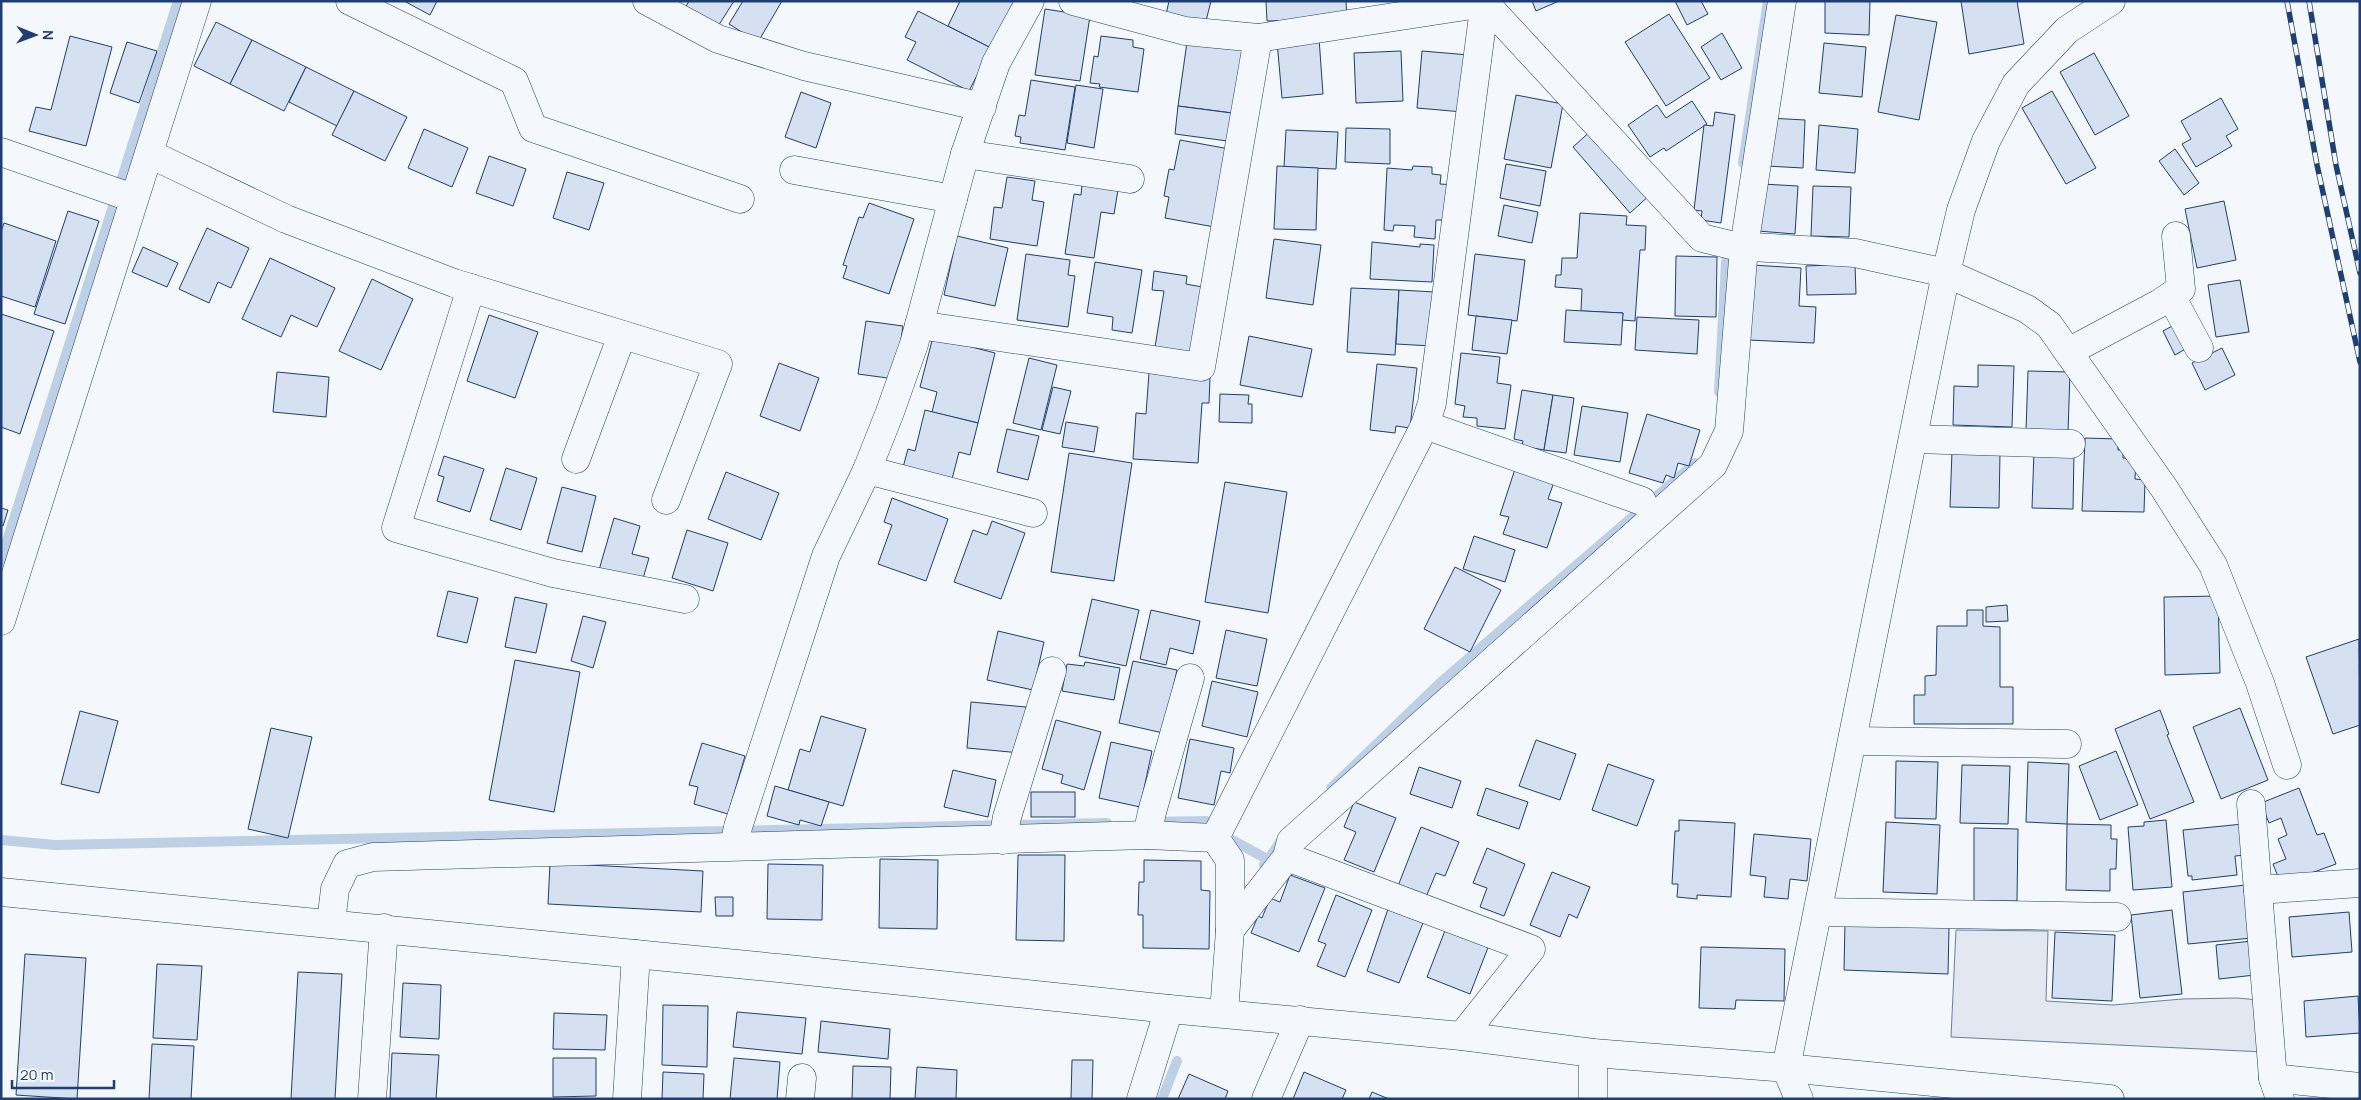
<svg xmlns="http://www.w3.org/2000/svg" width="2361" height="1100" font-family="Manrope,sans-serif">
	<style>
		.parking { fill: #e3e8f0; stroke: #687fa3 }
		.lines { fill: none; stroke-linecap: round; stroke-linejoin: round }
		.stream { stroke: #bed0e5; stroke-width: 10 }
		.building { fill: #d5e0f0; stroke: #1d3f73 }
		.minor-casing { stroke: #1d3f73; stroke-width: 29 }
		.tertiary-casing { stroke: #1d3f73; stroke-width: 29 }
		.minor { stroke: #f4f7fb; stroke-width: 28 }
		.tertiary { stroke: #f4f7fb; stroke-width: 28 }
		.rail-casing { stroke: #1d3f73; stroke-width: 5.5 }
		.rail { stroke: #f4f7fb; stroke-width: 4; stroke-dasharray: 11; stroke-linecap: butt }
	</style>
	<rect width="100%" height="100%" fill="#f4f7fb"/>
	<path class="parking" d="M1956,930l92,1 -2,70 67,4 69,-6 55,-1 22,2 5,52 -313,-15z"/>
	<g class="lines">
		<g class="stream">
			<path d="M1743,163l25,-162"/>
			<path d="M1719,392l7,-129 4,-16"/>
			<path d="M1,560l177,-559"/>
			<path d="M1331,788l110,-106 254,-219"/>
			<path d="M1152,822l54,-1"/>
			<path d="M1,840l54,5 1052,-22"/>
			<path d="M1232,840l35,19"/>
			<path d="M1264,865l19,-27"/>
			<path d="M1162,1099l15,-38"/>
		</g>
	</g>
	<g class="building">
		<path d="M404,1h33l-7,14z"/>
		<path d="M689,1h45l-19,30 -31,-21z"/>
		<path d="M743,1h39l-24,41 -29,-18z"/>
		<path d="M960,1h54l-23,47 -43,-22z"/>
		<path d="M1169,1h42l-7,28 -39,-10z"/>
		<path d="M1266,1h80l1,18 -80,2z"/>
		<path d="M1532,1h27l-23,10z"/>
		<path d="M1675,1h26l7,13 -21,11z"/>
		<path d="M1825,1h45l-1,34 -44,-2z"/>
		<path d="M1961,1h56l7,43 -55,10z"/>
		<path d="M1045,9l45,7 -10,65 -45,-6z"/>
		<path d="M918,11l73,37 -22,43 -62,-31 9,-18 -11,-5z"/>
		<path d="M1669,14l41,64 -44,28 -41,-64z"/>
		<path d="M1896,15l41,7 -18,98 -41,-8z"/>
		<path d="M216,22l36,18 -22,44 -36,-18z"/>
		<path d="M1722,33l20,35 -21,12 -20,-33z"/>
		<path d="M70,36l42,11 -26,99 -57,-15 7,-24 15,3z"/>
		<path d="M1101,36l32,4v7l11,2 -6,43 -39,-5 1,-3 -10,-1 4,-27 4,1z"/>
		<path d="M1319,38l4,56 -41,4 -5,-57z"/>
		<path d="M252,40l54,27 -22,44 -54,-27z"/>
		<path d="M127,42l30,9 -18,52 -29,-10z"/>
		<path d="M1187,42l64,8 -18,63 -55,-7z"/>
		<path d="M1824,43l42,4 -4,50 -43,-4z"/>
		<path d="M1401,51l2,50 -47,2 -2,-50z"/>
		<path d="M1422,51l47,4 -6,57 -46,-4z"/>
		<path d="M2094,53l35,63 -34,19 -35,-63z"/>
		<path d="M306,67l48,24 -17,35 -48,-24z"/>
		<path d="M1031,80l44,7 -10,63 -45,-7 1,-6 -6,-1 4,-21 6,1z"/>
		<path d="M1076,85l27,4 -9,59 -27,-5z"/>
		<path d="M354,91l53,26 -22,44 -53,-26z"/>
		<path d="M2052,91l44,77 -30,16 -44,-76z"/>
		<path d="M801,92l30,11 -15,45 -31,-11z"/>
		<path d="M1516,95l47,9 -12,64 -47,-9z"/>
		<path d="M2221,98l17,31 -12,7 6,10 -36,21 -14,-23 9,-5 -10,-18z"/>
		<path d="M1692,101l15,23 -41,27 -2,-3 -14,9 -22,-32 29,-20 9,13z"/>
		<path d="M1178,106l61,8 -4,28 -60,-8z"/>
		<path d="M1715,112l20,3 -14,108 -20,-3 1,-9 -8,-1 10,-85 9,1z"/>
		<path d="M1769,118l36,2 -2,48 -37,-2z"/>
		<path d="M1819,125l39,4 -3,44 -39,-3z"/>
		<path d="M1346,128l44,1v35l-45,-2z"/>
		<path d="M1594,128l57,66 -21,19 -57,-66z"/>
		<path d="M424,129l44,19 -16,39 -44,-19z"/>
		<path d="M1286,130l52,2 -2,37 -52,-2z"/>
		<path d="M1180,140l55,10 -15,78 -55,-10 4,-21 -5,-1 5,-27 5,1z"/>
		<path d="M2175,149l24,34 -15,12 -25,-34z"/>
		<path d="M489,156l37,13 -13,37 -37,-13z"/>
		<path d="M1506,164l40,7 -6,35 -40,-8z"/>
		<path d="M1277,166l41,2 -2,62 -42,-1z"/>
		<path d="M1413,166l19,1v7l9,1 -1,9 16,1 -6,35h-14l-1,19 -21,-2 1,-11 -21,-1 -1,6 -9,-1 3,-62 25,2z"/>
		<path d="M567,172l37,11 -15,47 -36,-12z"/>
		<path d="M1007,177l28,4 -3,19 12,2 -7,44 -47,-7 4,-32 8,1z"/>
		<path d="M1082,184l36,6 -4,24 -13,-2 -7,46 -29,-4 9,-60 7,1z"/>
		<path d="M1762,184l36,2 -3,48 -37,-3z"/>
		<path d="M1813,186l38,1 -2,50 -38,-1z"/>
		<path d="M2224,201l12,59 -39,8 -12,-59z"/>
		<path d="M869,203l45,16 -25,75 -46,-16 4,-12 -4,-1 16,-48 4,1z"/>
		<path d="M1504,205l34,7 -6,31 -34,-7z"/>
		<path d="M68,211l31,10 -34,103 -31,-10z"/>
		<path d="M1580,213l47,3 -1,9 20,1 -1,24h-5l-5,71 -13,-1 1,-7 -42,-2 1,-22 -27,-2 1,-12h5l1,-17h15z"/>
		<path d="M4,223l52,18 -21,66 -34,-11v-65z"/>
		<path d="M207,228l42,20 -18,40 -13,-6 -9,21 -30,-14z"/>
		<path d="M957,236l51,12 -13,58 -51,-11z"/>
		<path d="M1274,239l47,6 -8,60 -47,-7z"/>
		<path d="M1372,242l48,5v-3l14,1 -2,37 -62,-3z"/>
		<path d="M143,247l35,16 -11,24 -35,-15z"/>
		<path d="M1026,254l44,6 -2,15 7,1 -7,51 -51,-7z"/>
		<path d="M1475,254l50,6 -8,61 -49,-6z"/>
		<path d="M1676,256l41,1 -1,60 -41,-1z"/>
		<path d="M270,258l65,30 -18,39 -26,-12 -10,22 -39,-18z"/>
		<path d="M1095,262l47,8 -10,63 -20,-3 1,-13 -26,-4z"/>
		<path d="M1855,264l1,30 -49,1 -1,-29z"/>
		<path d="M1752,265l49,3 -2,38 17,1 -2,36 -66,-3z"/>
		<path d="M1154,271l33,5 -1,8 16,3 -10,66 -37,-6 9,-56 -12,-1z"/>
		<path d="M372,279l41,20 -32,71 -42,-19z"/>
		<path d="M2240,280l9,52 -33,5 -8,-52z"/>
		<path d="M1351,288l48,2 -4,65 -48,-3z"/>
		<path d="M1399,290l36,2 -3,54 -36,-2z"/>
		<path d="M1566,310l57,3 -2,32 -57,-3z"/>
		<path d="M1,314l53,17 -34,103 -19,-7z"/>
		<path d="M489,315l49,17 -23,66 -48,-17z"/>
		<path d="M1476,316l36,4 -5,34 -35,-4z"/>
		<path d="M1637,317l62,3 -2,34 -62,-4z"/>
		<path d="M866,321l37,5 -8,53 -37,-5z"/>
		<path d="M2176,324l13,23 -14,8 -12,-24z"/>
		<path d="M1249,336l63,13 -10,48 -62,-12z"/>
		<path d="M933,337l62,16 -17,70 -46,-11 5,-20 -17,-5z"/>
		<path d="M2222,348l13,27 -30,15 -13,-27z"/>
		<path d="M1461,353l39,4 -3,26 14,2 -6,44 -28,-3v-8l-14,-1 2,-11 -10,-2z"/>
		<path d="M1029,358l28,7 -16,65 -28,-7z"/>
		<path d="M779,363l40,15 -19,53 -40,-15z"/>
		<path d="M1377,364l40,4 -7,60 -14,-2 -1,7 -25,-3z"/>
		<path d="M1978,365l36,1 -2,61 -59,-2 1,-39 24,1z"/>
		<path d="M2028,371l42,1 -2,61 -42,-2z"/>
		<path d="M277,372l52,5 -3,40 -53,-5z"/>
		<path d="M1149,373l61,4 -1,26h-7l-4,60 -65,-4 3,-46 10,1z"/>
		<path d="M1053,387l18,4 -11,43 -18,-4z"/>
		<path d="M1522,390l31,5 -9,55 -22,-4 1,-5 -9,-2z"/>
		<path d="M1220,394l29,1 -1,9h4v19l-33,-1z"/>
		<path d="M1553,395l21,3 -8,55 -22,-3z"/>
		<path d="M1582,406l46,7 -8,49 -46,-7z"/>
		<path d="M925,410l53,13 -8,32 -11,-3 -8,31 -49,-12 6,-22 7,2z"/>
		<path d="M1647,414l53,16 -11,36 -11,-3 -4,15 -8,-3 -3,8 -34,-10z"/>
		<path d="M1066,422l32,5 -4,25 -32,-5z"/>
		<path d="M1007,429l32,7 -11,44 -31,-8z"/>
		<path d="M2085,438l33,1v11h5v8h13l-1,21 10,1 -1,32 -62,-1z"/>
		<path d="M1952,451l48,2 -1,55 -49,-1z"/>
		<path d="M2034,451l40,1 -1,57 -41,-1z"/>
		<path d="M1069,453l63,10 -18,118 -63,-9z"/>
		<path d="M444,456l40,13 -14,43 -33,-11 7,-24 -6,-2z"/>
		<path d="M506,468l31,10 -16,52 -31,-10z"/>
		<path d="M1515,469l39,13 -6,17 14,4 -15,45 -44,-14 6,-17 -9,-2z"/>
		<path d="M726,472l53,21 -18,47 -53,-21z"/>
		<path d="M1225,482l62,10 -19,121 -63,-11z"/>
		<path d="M562,487l34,9 -14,56 -35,-9z"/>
		<path d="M892,498l56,21 -22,62 -48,-17 14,-39 -8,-3z"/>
		<path d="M1,508l7,2 -5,16 -2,-1z"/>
		<path d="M614,518l26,8 -8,28 17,4 -7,24 -43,-12z"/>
		<path d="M992,521l33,12 -24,66 -47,-17 19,-52 14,5z"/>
		<path d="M687,530l41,13 -15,48 -41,-13z"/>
		<path d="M1474,536l41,14 -10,32 -42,-13z"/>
		<path d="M1455,567l46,23 -31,62 -46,-23z"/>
		<path d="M448,591l30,7 -11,45 -30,-7z"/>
		<path d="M2218,596l2,77 -55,2 -1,-78z"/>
		<path d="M515,597l32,7 -11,49 -31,-6z"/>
		<path d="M1092,599l47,11 -13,56 -47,-10z"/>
		<path d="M2007,605l1,16 -22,1v-15z"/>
		<path d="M1151,610l49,11 -7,33 -23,-6 -4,17 -26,-6z"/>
		<path d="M1967,610h16v16l17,1v60h13v37h-99v-29h11v-19l11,-1 1,-49h30z"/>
		<path d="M583,616l23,6 -13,46 -22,-7z"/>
		<path d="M1226,630l41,9 -10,47 -41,-8z"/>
		<path d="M998,631l46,11 -11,48 -46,-10z"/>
		<path d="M2359,639l1,86 -27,9 -27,-77z"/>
		<path d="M515,660l65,12 -26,140 -65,-12z"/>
		<path d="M1133,661l44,9 -14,63 -44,-10z"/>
		<path d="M1085,662l35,6 -6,32 -52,-9 5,-27 17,2z"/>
		<path d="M1212,681l46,11 -11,45 -45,-11z"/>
		<path d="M971,702l55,5 -5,46 -54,-5z"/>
		<path d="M2240,708l28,72 -47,19 -28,-72z"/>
		<path d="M2160,710l9,24 -2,1 27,67 -44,17 -35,-90z"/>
		<path d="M80,711l38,10 -19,72 -38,-9z"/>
		<path d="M821,716l45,13 -23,77 -55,-16 12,-41 10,3z"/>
		<path d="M1056,720l45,12 -17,58 -23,-7 2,-8 -21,-6z"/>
		<path d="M271,728l41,9 -24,101 -40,-9z"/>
		<path d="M1190,739l44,9 -4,25 -9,-2 -7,34 -36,-7z"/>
		<path d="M1536,740l40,14 -16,46 -41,-14z"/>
		<path d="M1111,742l41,9 -12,56 -41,-9z"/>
		<path d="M702,743l43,13 -17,58 -34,-10 4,-17 -9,-2z"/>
		<path d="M2116,751l22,54 -38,15 -21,-54z"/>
		<path d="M1896,761l42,1 -2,57 -41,-1z"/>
		<path d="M2028,762l41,2 -2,60 -41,-2z"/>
		<path d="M1608,764l46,16 -17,46 -45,-16z"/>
		<path d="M1962,765l48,1 -2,58 -48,-1z"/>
		<path d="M1419,767l42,14 -9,27 -42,-14z"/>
		<path d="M953,770l43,10 -8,37 -44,-10z"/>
		<path d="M775,786l54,16 -8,24 -21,-6 -1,5 -32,-9z"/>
		<path d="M1486,788l42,14 -9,27 -42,-14z"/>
		<path d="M2299,788l18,47 7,-2 12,31 -55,20 -8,-20 13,-5 -8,-20 9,-4 -6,-17 -12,5 -8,-20z"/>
		<rect x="1031" y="792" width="44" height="25"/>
		<path d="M1354,802l42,16 -22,54 -30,-12 12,-28 -12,-5z"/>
		<path d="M1679,820l56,3 -4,74 -34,-2v4l-20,-2 1,-13h-6l3,-53h4z"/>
		<path d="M2166,820l6,67 -39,3 -5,-63 16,-1v-4z"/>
		<path d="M1886,822l54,3 -3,69 -54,-2z"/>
		<path d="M2067,824l44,1v14h6l-1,30h-6v22l-44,-1z"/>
		<path d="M2243,824l3,31 -11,1 2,19 -45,5v-4h-4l-5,-46z"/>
		<path d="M1421,827l38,15 -14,34 -9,-3 -10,24 -28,-11z"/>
		<path d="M1974,828l44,1 -1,72h-43z"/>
		<path d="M1754,834l57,5 -4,42 -17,-2 -2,20 -24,-2 2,-20 -16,-2z"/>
		<path d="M1487,848l38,16 -21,52 -24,-9 7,-19 -14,-5z"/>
		<path d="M1018,855h47l-1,86 -48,-1z"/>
		<path d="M880,859l58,1 -1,69 -58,-1z"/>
		<path d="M1144,860l57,1v29l9,1 -1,58 -66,-1v-33h-5l1,-33h5z"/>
		<path d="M550,863l153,8 -2,41 -153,-8z"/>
		<path d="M768,864l55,1 -1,55 -55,-1z"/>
		<path d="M1552,872l38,15 -13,31 -8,-4 -9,23 -30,-12z"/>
		<path d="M1290,875l35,13 -26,64 -48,-19 7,-17 4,2 8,-20 10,4z"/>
		<path d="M2246,885l6,53 -64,6 -5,-52z"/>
		<path d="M1336,895l36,15 -27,67 -28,-11 9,-22 -8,-3z"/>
		<path d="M715,897h18v19h-17z"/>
		<path d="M1388,909l35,14 -24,60 -32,-12z"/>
		<path d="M2172,910l10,84 -42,4 -9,-83z"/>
		<path d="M2349,912l3,40 -60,5 -3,-40z"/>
		<path d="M1845,923l104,4 -1,47 -104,-4z"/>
		<path d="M1446,928l43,17 -19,49 -43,-17z"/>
		<path d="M2055,932l60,3 -3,66 -60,-3z"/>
		<path d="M2252,941l3,34 -36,4 -3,-34z"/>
		<path d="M1701,947l84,2 -1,52 -48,-1 -1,9 -36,-1z"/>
		<path d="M25,954l61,4 -9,141 -61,-4z"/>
		<path d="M157,964l45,2 -5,74 -44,-2z"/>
		<path d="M298,972l44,2 -7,125h-44z"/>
		<path d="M403,983l38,2 -2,54 -39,-2z"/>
		<path d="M2358,996l2,37 -54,4 -2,-36z"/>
		<path d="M663,1005l45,1 -1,61 -45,-2z"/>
		<path d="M737,1012l69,6 -4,36 -69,-7z"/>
		<path d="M554,1013l53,2 -2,35 -52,-1z"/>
		<path d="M821,1021l69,8 -2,30 -70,-7z"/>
		<path d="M152,1044l42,2 -3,53h-42z"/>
		<path d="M392,1053l47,2 -3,44h-46z"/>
		<path d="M553,1058h43v38l-43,1z"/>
		<path d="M734,1058l46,4 -3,37h-47z"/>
		<path d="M1072,1060h21l-1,39h-21z"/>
		<path d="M853,1066l38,1 -1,32h-38z"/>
		<path d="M917,1067l40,3 -1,29h-41z"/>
		<path d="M663,1072l41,2 -1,25h-41z"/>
		<path d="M1304,1072l42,18 -4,9h-49z"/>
		<path d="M1189,1074l39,17 -3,8h-47z"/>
		<path d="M1372,1092l17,7h-20z"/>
	</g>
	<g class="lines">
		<defs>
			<g id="minor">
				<path d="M350,1l164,80 19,47 207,71"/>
				<path d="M647,1l71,38 86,27 178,41"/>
				<path d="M1073,1l112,30 73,7 227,-35 217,235 33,8 120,7 91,20 81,36 22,16 115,163 49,77 47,118 27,82"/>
				<path d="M1,152l132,46"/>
				<path d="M150,154l136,65 168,64 264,81 -52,136"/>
				<path d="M965,154l165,25"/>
				<path d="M794,170l159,29"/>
				<path d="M471,288l-75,240 157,45 132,26"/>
				<path d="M2171,296l28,52"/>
				<path d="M919,325l282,42 57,-329"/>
				<path d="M2068,352l92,-49 21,-14 -5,-53"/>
				<path d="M1425,425l217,76"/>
				<path d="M1914,439l157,5"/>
				<path d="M576,459l46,-124"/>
				<path d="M867,470l166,43"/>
				<path d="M1,621l196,-620"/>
				<path d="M1853,741l214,3"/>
				<path d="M2251,804l22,274 7,21"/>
				<path d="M1147,835l5,-23 38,-134"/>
				<path d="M1215,838l210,-413 7,-22 53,-402"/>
				<path d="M1215,838l15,22v70l-6,83"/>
				<path d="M1003,840l4,-23 45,-146"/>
				<path d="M734,846l4,-19 88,-271 41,-86 23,-58 24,-68 51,-190 31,-91 34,-62"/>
				<path d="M1287,857l4,-16 422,-376 16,-34 15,-184 38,-246"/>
				<path d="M2258,890l102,-7"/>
				<path d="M1818,912l299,5"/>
				<path d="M331,923l4,-34 12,-25 26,-7 774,-22 68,3"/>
				<path d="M1230,930l57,-73 244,92 -69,87"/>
				<path d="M2273,1078l87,9"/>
				<path d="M372,1099l12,-171"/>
				<path d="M627,1099l9,-145"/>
				<path d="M800,1099l2,-21"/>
				<path d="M1141,1099l28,-90"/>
				<path d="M1266,1099l34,-79"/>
				<path d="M1593,1099v-46"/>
				<path d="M1799,1099l-13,-31 160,-795 15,-63 25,-69 30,-57 51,-54 44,-29"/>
			</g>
			<path id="tertiary" d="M1,892l787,77 381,40 293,27 131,17 193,15 324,31"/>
		</defs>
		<use href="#minor" class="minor-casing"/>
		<use href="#tertiary" class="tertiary-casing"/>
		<use href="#minor" class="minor"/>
		<use href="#tertiary" class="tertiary"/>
		<defs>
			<g id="rail">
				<path d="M2287,1l30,164 43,197"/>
				<path d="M2309,1l27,164 24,108"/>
			</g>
		</defs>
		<use href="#rail" class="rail-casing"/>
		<use href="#rail" class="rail"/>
	</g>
	<rect width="2361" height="1100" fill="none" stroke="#1d3f73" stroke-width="5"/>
	<g transform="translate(35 35) rotate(91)" stroke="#f4f7fb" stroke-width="4" paint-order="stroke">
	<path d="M0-4L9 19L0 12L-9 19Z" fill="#1d3f73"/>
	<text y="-8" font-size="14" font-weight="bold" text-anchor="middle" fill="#1d3f73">N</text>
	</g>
	<path d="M12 1080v8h102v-8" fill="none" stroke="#1d3f73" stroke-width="2.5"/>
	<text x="20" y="1080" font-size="15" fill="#1d3f73" stroke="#f4f7fb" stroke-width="4" paint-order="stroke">20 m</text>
</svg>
